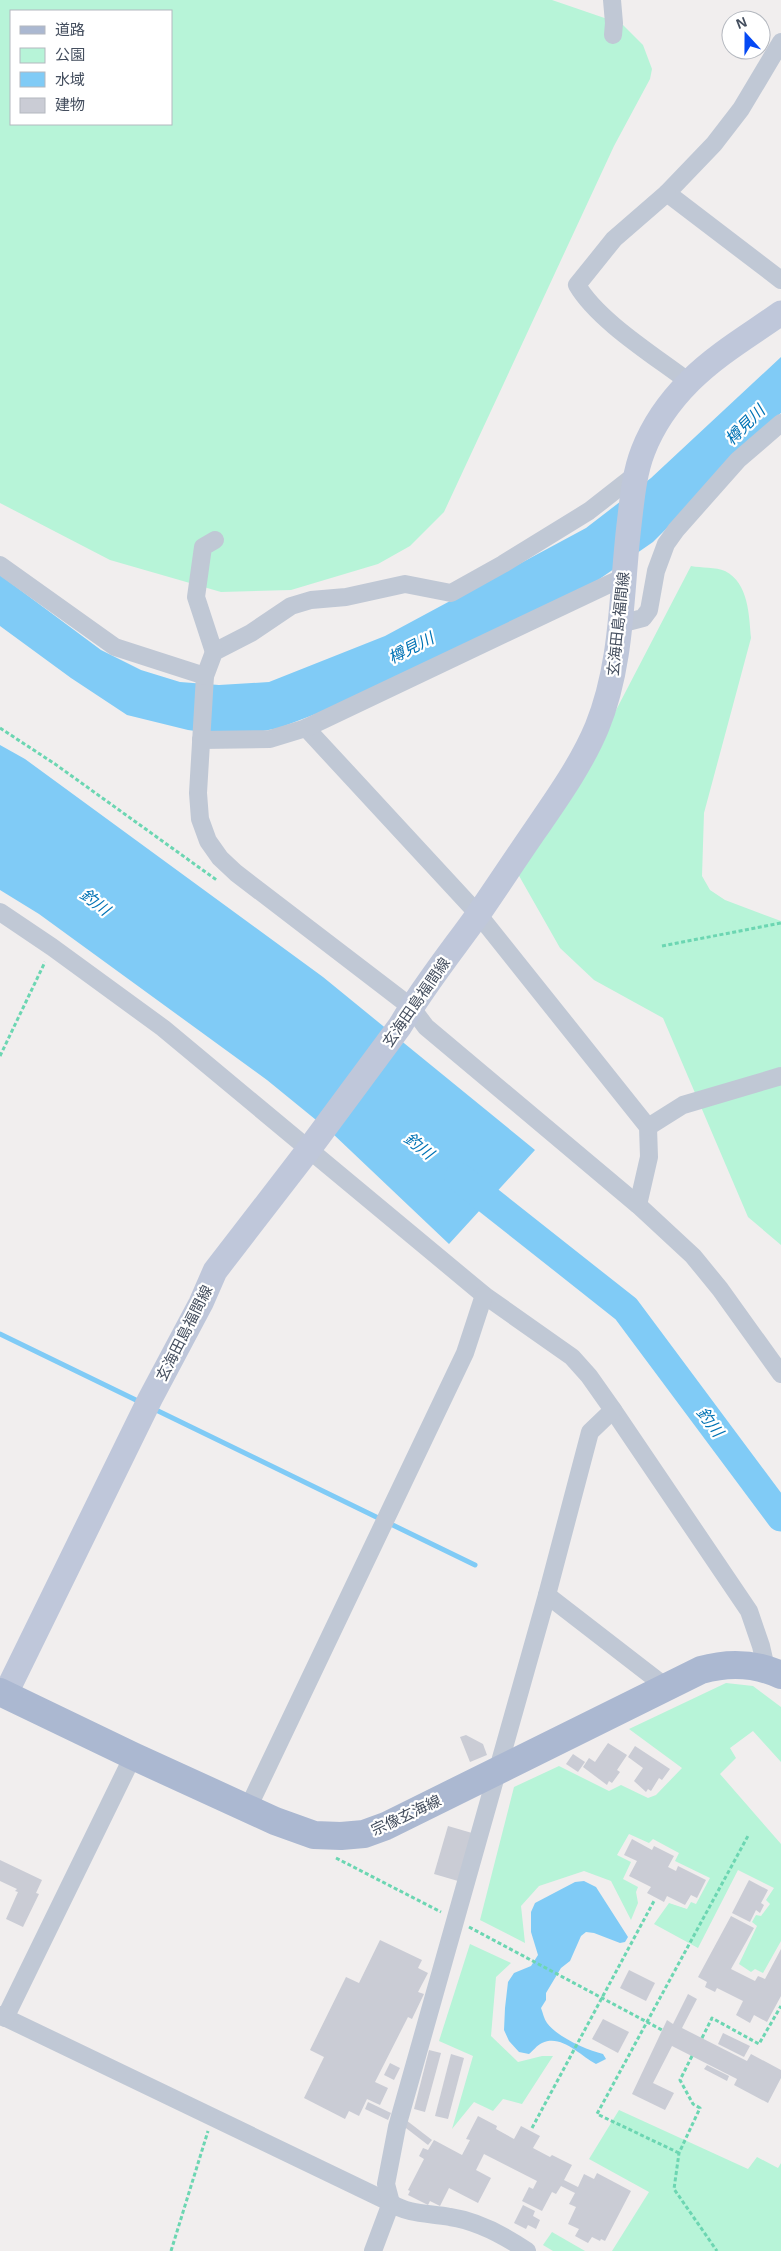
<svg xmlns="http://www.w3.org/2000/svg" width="781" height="2251" font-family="Arial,'Noto Sans JP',sans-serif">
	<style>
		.green { fill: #b7f4d8; fill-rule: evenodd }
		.water { fill: #80cbf6 }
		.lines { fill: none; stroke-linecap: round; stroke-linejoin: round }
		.stream { stroke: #80cbf6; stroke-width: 5 }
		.river { stroke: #80cbf6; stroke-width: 29 }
		.building { fill: #caccd5 }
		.path { stroke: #6cd6b2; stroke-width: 3; stroke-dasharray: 4 2.5; stroke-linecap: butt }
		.minor { stroke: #c0c8d5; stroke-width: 18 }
		.secondary { stroke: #bfc7da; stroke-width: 25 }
		.primary { stroke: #abb8d1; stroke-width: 28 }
		.labels { text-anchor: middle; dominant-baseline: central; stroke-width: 4.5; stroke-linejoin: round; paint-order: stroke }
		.street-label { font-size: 15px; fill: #444e5e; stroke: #fff }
		.water-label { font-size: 16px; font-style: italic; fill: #0073b5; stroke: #fff }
	</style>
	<rect width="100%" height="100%" fill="#f1eeee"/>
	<g class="green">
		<path d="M0,0h552l70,24 21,21 9,24 -2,10 -36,67 -170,366 -34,34 -32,18 -87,26 -70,2 -111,-32 -110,-57zM11,11h160v113h-160z"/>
		<path d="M691,566c10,2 25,1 34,5 24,12 24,45 26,67l-47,175 -2,63 8,14 15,10 56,21v324l-33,-28 -85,-199 -69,-38 -34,-32 -42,-74 57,-85z"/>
		<path d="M726,1683l27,3 28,21v55l-28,-31 -23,17 6,10 -16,16 61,70v97l-18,32 -8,-4 -4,3 -12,-8 18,-38 -5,-4 4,-7 5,1 9,-12 -4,-4 8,-12 -36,-18 -40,78 -44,-24 15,-21 18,6 4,-7 5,2 14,-26 -35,-17 4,-8 -26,-14 -4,4 -20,-9 -12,21 14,7 -8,17 15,8 -2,5 2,11 -7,17 -20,-39 -27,-10 -45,15 -18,20 4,37 -45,-23 34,-133 45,-21 50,25 12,-6 27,13 8,-3 26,-27 -53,-39z"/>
		<path d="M470,1944l41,19 -15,14 -5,59 27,26 24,-6h11l-31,48 -19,-5 -10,12 -19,-9 -22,27 21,-73 -34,-15z"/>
		<path d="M619,2110l129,59 9,-12 21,11 3,-5v88h-169l37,-59 -60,-33z"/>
		<path d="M552,2232l33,19h-32l-10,-6z"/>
	</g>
	<g class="water">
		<path d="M781,357v56l-49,43 -47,54 -32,32 -55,38 -251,122 -68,26 -27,5 -34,1 -30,-4 -61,-15 -56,-37 -71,-52v-51l101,75 40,20 39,12 39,3 50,-3 116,-46 201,-108 65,-50z"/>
		<path d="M0,745l25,14 298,218 212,173 -86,94 -117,-111 -65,-53 -228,-166 -39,-24z"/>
		<path d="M584,1881l12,6 32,50 -3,5 -5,1 -26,-10 -8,-1 -5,4 -11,25 -9,7 -15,25v7l-5,8c2,5 3,11 6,15 10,14 40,27 56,31l3,5 -10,5c-16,-8 -34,-30 -54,-21 -5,2 -9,8 -13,11l-10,-2 -10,-11 -5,-11 1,-22 3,-26 6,-9 17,-7 7,-11 -7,-23v-20l4,-9 40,-21z"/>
	</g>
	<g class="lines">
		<g class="stream">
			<path d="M0,1334l140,68"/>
			<path d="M152,1408l323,157"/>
		</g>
		<path class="river" d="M459,1177l167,132 155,208"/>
	</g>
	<g class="building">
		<path d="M466,1735l17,9 4,11 -17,7 -10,-25z"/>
		<path d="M608,1743l19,12 -10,15 3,2 -8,11 -3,-2 -2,4 -24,-18 6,-9 6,4z"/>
		<path d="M635,1746l35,23 -8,11 -3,-2 -8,13 -3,-2 -2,3 -12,-11 9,-13 -15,-11z"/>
		<path d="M573,1754l12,8 -7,10 -12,-8z"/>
		<path d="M448,1826l24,7 -14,48 -24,-7z"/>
		<path d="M632,1839l20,11 2,-4 20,10 -6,11 8,4 2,-5 28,14 -9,18 -6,-3 -6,10 -18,-9 -3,6 -17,-9 4,-6 -22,-11 8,-15 -13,-6z"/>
		<path d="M0,1860l42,20 -6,13 3,1 -16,33 -17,-8 12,-27 -3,-1 2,-2 -17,-8z"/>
		<path d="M749,1880l19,10 -7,13 3,2 -4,8 -4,-3 -6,12 -18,-9z"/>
		<path d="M731,1916l23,12 -23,41 24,12 3,-5 7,3 16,-30v47l-14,26 -13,-7 -4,8 -14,-8 7,-14 -26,-13 -2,4 -10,-5 2,-5 -9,-5z"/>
		<path d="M380,1940l42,20 -4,8 10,5 -10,19 6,2 -12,25 -4,-2 -33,65 13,6 -8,17 -13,-6 -8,17 -10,-5 -4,8 -41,-21 20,-41 -14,-7 36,-73 13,6z"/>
		<path d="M629,1970l26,13 -9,18 -26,-13z"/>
		<path d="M688,1994l9,5 -15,29 65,33 4,-7 30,16v8l-13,25 -34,-18 3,-6 -65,-33 -19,37 21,10 -9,17 -33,-16 35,-74 6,4z"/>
		<path d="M603,2019l26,13 -11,21 -26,-14z"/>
		<path d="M723,2033l27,13 -6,11 -26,-13z"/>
		<path d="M429,2050l12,3 -16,59 -11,-3z"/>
		<path d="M451,2054l13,4 -16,61 -13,-3z"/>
		<path d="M390,2063l10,5 -6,12 -10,-5z"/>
		<path d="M707,2065l22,11 -2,5 -23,-12z"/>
		<path d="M368,2102l23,11 -3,7 -23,-11z"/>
		<path d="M478,2116l19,10 -1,3 18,10 7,-13 19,10 -7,12 17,9 2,-2 20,10 -8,15 14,7 6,-13 10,5 3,-6 34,18 -26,50 -4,-2 -1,2 -8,-4 -4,6 -13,-7 4,-7 -11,-5 8,-17 -7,-3 6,-11 -14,-7 -5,8 -4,-2 -10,19 -20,-10 7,-14 4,2 4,-8 -53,-27 -8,16 15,8 -13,25 -29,-15 -9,18 -10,-5 -2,4 -20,-10 2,-4 -2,-1 16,-31 -5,-3 4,-8 5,2 6,-10 28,15 8,-15 -4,-1z"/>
		<path d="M406,2120l26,20 -4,5 -26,-20z"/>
		<path d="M523,2205l12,6 -2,5 7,4 -4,9 -8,-4 -2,4 -12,-6z"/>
	</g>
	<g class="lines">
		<g class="path">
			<path d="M0,728l55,36 163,117"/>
			<path d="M662,946l119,-23"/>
			<path d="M0,1056l45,-94"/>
			<path d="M336,1858l105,54"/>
			<path d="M469,1927l193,103"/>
			<path d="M702,2038l10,-20 47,26 22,-38"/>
			<path d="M692,2056l-12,24 13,24 7,4 -21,45 -5,36 43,62"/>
			<path d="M532,2128l122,-227"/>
			<path d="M679,2153l-82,-39 152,-280"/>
			<path d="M171,2251l37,-120"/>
		</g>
		<g class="minor">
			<path d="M612,0l2,23 -1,12"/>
			<path d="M781,42l-40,67 -27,35 -47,49 114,87"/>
			<path d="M667,193l-53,46 -37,46c21,36 78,71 112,97"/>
			<path d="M635,475l-46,36 -86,53 -52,29 -46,-9 -59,13 -35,3 -20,6 -40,27 -37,19 -9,24 -7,117 2,26 8,22 12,17 16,15 175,134 15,20 212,178 55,51 27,33 61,85"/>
			<path d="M0,565l115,82 90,29"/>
			<path d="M620,624l23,-6 6,-8 7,-39 10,-27 10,-14 62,-70 43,-37"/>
			<path d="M214,652l-18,-55 7,-50 12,-7"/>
			<path d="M306,728l172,186 170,213 1,30 -11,48"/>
			<path d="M201,740l69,-1 36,-11 318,-151"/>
			<path d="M0,912l52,35 111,81 321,267 88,62 17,19 24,34 136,201 12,35 5,22"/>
			<path d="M648,1127l35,-22 98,-29"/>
			<path d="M547,1595l119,92"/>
			<path d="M248,1808l217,-455 19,-58"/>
			<path d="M0,2015l391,188c18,12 39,10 59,14 27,4 55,19 77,34"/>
			<path d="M5,2018l128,-262"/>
			<path d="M373,2251l18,-48 -5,-19 11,-57 150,-532 43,-163 23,-22"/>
		</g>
		<path class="secondary" d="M5,1695l145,-296 51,-96 14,-32 94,-122 91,-123c23,-39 51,-74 77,-110 20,-29 39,-58 59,-87 22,-32 46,-66 61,-102 26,-64 24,-134 32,-202 3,-25 5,-51 14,-74 10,-26 28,-51 47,-70 27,-27 60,-46 91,-68"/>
		<path class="primary" d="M0,1692l133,64 142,65 39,14 27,1 23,-2 22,-8 315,-156c28,-8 54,-7 80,5"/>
	</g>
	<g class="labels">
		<g class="street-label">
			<text transform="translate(618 624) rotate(-84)">玄海田島福間線</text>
			<text transform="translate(416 1002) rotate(-55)">玄海田島福間線</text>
			<text transform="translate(184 1333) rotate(-63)">玄海田島福間線</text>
			<text transform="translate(406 1815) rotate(-25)">宗像玄海線</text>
		</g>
		<g class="water-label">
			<text transform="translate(745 425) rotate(-45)">樽見川</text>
			<text transform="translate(411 648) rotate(-27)">樽見川</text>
			<text transform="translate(95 902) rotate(37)">釣川</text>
			<text transform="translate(419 1146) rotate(38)">釣川</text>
			<text transform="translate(710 1422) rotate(53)">釣川</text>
		</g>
	</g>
	<rect x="10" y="10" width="162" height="115" fill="#ffffff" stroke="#b4b8bf"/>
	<rect x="20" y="26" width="25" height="8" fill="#abb8d1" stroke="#b4b8bf"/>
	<text x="55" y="35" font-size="15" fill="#444e5e">道路</text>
	<rect x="20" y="48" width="25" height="15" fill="#b7f4d8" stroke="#b4b8bf"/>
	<text x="55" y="60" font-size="15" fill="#444e5e">公園</text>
	<rect x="20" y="72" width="25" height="15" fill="#80cbf6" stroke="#b4b8bf"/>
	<text x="55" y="85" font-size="15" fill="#444e5e">水域</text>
	<rect x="20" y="98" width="25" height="15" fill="#caccd5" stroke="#b4b8bf"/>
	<text x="55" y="110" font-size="15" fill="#444e5e">建物</text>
	<g transform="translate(746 35) rotate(339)"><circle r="24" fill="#ffffff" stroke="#b4b8bf"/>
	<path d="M0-4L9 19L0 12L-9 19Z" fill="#0549f4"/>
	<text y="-8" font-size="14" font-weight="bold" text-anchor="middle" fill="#444e5e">N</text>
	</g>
</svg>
